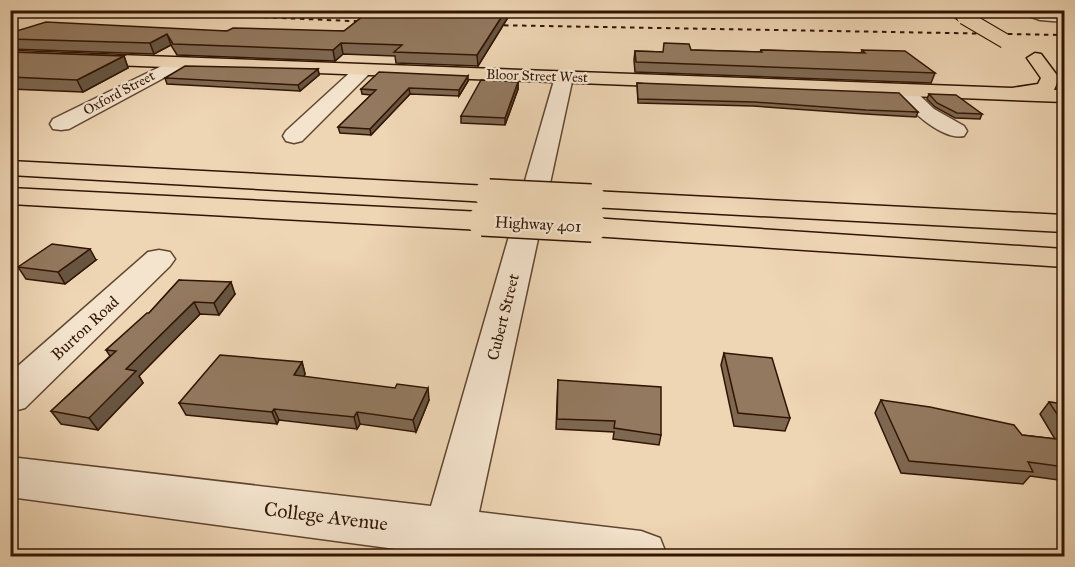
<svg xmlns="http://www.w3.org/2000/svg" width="1075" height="567" font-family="'IM FELL Great Primer',serif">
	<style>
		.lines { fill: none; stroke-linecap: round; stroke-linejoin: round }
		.minor-casing { stroke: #60452f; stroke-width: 3 }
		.major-casing { stroke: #311503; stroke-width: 3 }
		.highway-casing { stroke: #311503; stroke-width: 3 }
		.minor { fill: #f4e4ce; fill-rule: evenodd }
		.major { fill: #eed5b4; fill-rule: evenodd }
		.highway { fill: #eed5b4; fill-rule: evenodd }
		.rail { stroke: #311503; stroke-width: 2; stroke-dasharray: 4.5 4.5; stroke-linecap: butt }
		.major-bridge-casing { stroke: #311503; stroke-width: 16; stroke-linecap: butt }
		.highway-bridge-casing { stroke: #311503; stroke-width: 32; stroke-linecap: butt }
		.major-bridge { stroke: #eed5b4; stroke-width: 14 }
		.highway-bridge { stroke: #eed5b4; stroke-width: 29 }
		.wall { fill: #7e6852; stroke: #311503; stroke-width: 1.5 }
		.shaded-wall { fill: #675542; stroke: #311503; stroke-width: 1.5 }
		.building { fill: #93795f; stroke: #311503; stroke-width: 1.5 }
		.labels { text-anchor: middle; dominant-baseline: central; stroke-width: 4.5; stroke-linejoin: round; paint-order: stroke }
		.far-street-label { font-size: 14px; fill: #311503; stroke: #f4e4ce }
		.street-label { font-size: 16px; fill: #311503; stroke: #f4e4ce }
		.near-street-label { font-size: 20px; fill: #311503; stroke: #f4e4ce }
	</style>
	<rect width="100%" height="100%" fill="#eed5b4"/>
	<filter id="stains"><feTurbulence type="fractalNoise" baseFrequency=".00333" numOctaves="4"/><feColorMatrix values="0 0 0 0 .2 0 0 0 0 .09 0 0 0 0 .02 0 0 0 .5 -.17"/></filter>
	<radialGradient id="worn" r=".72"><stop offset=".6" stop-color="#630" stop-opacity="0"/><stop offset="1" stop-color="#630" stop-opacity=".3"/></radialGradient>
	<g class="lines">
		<defs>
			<g id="minor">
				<path d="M1012,10l52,4v8l-24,-2z"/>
				<path d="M178,58l6,1 3,4 -3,4 -115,62 -8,1 -8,-1 -3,-5 3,-5z"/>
				<path d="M363,65l6,1 3,4 -3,4 -67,67 -8,2 -8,-2 -3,-5 3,-5 71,-65z"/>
				<path d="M564,72l6,1 3,4 -94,435 162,19 19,7 7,18h-250l1,-4 -408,-55v-40l421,49 124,-429 3,-4z"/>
				<path d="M903,84l7,2 24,23 30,17 3,5 -3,5c-22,5 -58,-29 -70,-46l2,-4z"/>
				<path d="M159,250l11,2 5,7 -5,7 -145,142 -15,4v-39l138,-121z"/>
			</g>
			<g id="major">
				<path d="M946,10h16l9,7 -2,3h-10z"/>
				<path d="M10,51l1002,37 26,-4 3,-6 -14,-20 8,-5 6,1 18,24 -5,12h10v12l-1054,-41z"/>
			</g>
			<g id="highway">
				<path d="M10,161l479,25 9,2 4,6 -4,6 -9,2 -479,-27z"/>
				<path d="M10,188l472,24 10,3 4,6 -4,6 -10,3 -472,-26z"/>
				<path d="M591,191l473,24v17l-473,-25 -10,-2 -3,-6 3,-6z"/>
				<path d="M592,218l472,31v18l-472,-31 -10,-3 -4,-6 4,-6z"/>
			</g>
		</defs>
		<use href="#minor" class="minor-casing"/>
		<use href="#major" class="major-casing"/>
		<use href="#highway" class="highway-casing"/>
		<use href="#minor" class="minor"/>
		<use href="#major" class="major"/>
		<use href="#highway" class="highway"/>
		<g class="rail">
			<path d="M93,10l282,12"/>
			<path d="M486,25l578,10"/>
		</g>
		<defs>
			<path id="major-bridge" d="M964,17l41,24"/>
			<g id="highway-bridge">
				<path d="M489,194l102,5"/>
				<path d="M482,221l110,6"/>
			</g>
		</defs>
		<use href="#major-bridge" class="major-bridge-casing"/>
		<use href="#highway-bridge" class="highway-bridge-casing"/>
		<use href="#major-bridge" class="major-bridge"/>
		<use href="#highway-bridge" class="highway-bridge"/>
	</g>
	<g class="wall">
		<path d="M371,10h178l-1,4h-38l-32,52 -82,-3 -1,-7 -52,-2 -8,7 -158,-6 -6,-10 -17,9 -144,-5v-16l217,-2h117z"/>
		<path d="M691,50l69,2 1,-2 100,3 1,-3 73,23 -4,10 -296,-11 -1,-12 1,-9 28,1z"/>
		<path d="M10,52l114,4 4,12 -45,24 -73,-3z"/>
		<path d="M318,69l1,6 -19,16 -133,-7 -2,-6z"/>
		<path d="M468,81l-9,15 -49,-2 -39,41 -31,-2 -2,-6 33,-32 -9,-1 -1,-5z"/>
		<path d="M518,82v7l-13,36 -44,-2v-7z"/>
		<path d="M637,83l281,29 -2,5 -51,-3 -112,-8 -115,-3z"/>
		<path d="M929,94l53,20 -2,5 -25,-1 -20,-11 -8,-8z"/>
		<path d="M96,260l-31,24 -39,-5 -8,-12z"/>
		<path d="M179,280l56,14 -16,21 -19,-1 -61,62 4,7 -45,47 -37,-6 -10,-13 59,-55 -4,-6 43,-37z"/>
		<path d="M724,353l66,65 -5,13 -51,-5 -13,-61z"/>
		<path d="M302,362l3,12 -1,3 125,23 -13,32 -56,-8 -3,5 -78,-9 -2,4 -91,-9 -7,-12z"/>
		<path d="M558,380l103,55 -2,10 -46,-6 1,-7 -58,-3z"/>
		<path d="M881,400l141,35 33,4 -15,-25 9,-12 16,2v77l-35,-5 -7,8 -122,-11 -26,-60z"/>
	</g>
	<g class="shaded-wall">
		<path d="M506,10h4v4l-32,52 -1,-11z"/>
		<path d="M167,34l4,11 -17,9 -4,-11z"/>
		<path d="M341,43l2,11 -8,7 -2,-11z"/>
		<path d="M124,56l4,12 -45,24 -6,-12z"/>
		<path d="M318,69l1,6 -19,16 -2,-6z"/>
		<path d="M468,76v5l-9,15v-6z"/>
		<path d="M518,82v7l-13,36v-7z"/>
		<path d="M409,88l1,6 -39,41 -1,-6z"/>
		<path d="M90,249l6,11 -31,24 -7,-12z"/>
		<path d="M231,282l4,12 -16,21 -5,-12z"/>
		<path d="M194,302l6,12 -61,62 4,7 -45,47 -9,-12 37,-49z"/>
		<path d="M302,362l3,12 -7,13 -4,-12z"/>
		<path d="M428,388l1,12 -13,32 -3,-12z"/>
		<path d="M274,409l5,11 -2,4 -5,-12z"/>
		<path d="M357,412l3,12 -3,5 -3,-12z"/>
	</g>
	<g class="building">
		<path d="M371,10h135l-29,45 -83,-3 8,-7 -61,-2 -8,7 -160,-6 -6,-10 -17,9 -140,-4v-6l36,-11 181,9 6,-3 111,3z"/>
		<path d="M664,43l25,1 2,6 71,2 -1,-2 104,3 -3,-3 43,1 30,22 -299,-11 -1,-11 28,1z"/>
		<path d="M10,52l114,4 -47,24 -67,-3z"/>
		<path d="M185,66l133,3 -20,16 -133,-7z"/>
		<path d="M379,72l89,4 -9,14 -50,-2 -39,41 -32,-2 38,-37 -15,-1z"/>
		<path d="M481,80l37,2 -13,36 -44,-2z"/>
		<path d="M637,83l262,10 19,19 -52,-2 -112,-8 -116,-3z"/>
		<path d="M929,94l27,1 26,19 -25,-1 -20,-10z"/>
		<path d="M52,244l38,5 -32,23 -40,-5z"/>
		<path d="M179,280l52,2 -17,21 -20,-1 -68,67 10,2 -47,47 -38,-7 65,-60 -10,-1 41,-37h2z"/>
		<path d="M724,353l48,5 18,60 -52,-5z"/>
		<path d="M220,355l82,7 -8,13 101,13 2,-4 31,4 -15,32 -56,-8 -3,5 -80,-8 -2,3 -93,-9z"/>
		<path d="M558,380l103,7v48l-47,-7 1,-7 -58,-2z"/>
		<path d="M881,400l49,7 84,18 8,10 43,5v27l-37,-5 5,10 -124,-11z"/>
		<path d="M1049,402l16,2v22z"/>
	</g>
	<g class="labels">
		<g class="far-street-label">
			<text transform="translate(537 76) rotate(2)">Bloor Street West</text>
			<text transform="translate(119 93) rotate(-28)">Oxford Street</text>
		</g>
		<g class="street-label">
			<text transform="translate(538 224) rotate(3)">Highway 401</text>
			<text transform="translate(503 317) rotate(-76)">Cubert Street</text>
			<text transform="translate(85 328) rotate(-43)">Burton Road</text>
		</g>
		<g class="near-street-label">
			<text transform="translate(326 516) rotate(7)">College Avenue</text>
		</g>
	</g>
	<rect width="1075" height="567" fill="none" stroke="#eed5b4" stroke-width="36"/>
	<rect x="12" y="12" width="1051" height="543" fill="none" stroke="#311503" stroke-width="3"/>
	<rect x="18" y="18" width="1039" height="531" fill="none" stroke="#311503" stroke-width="1.5"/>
	<rect width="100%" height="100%" filter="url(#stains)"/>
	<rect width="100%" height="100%" fill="url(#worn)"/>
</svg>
